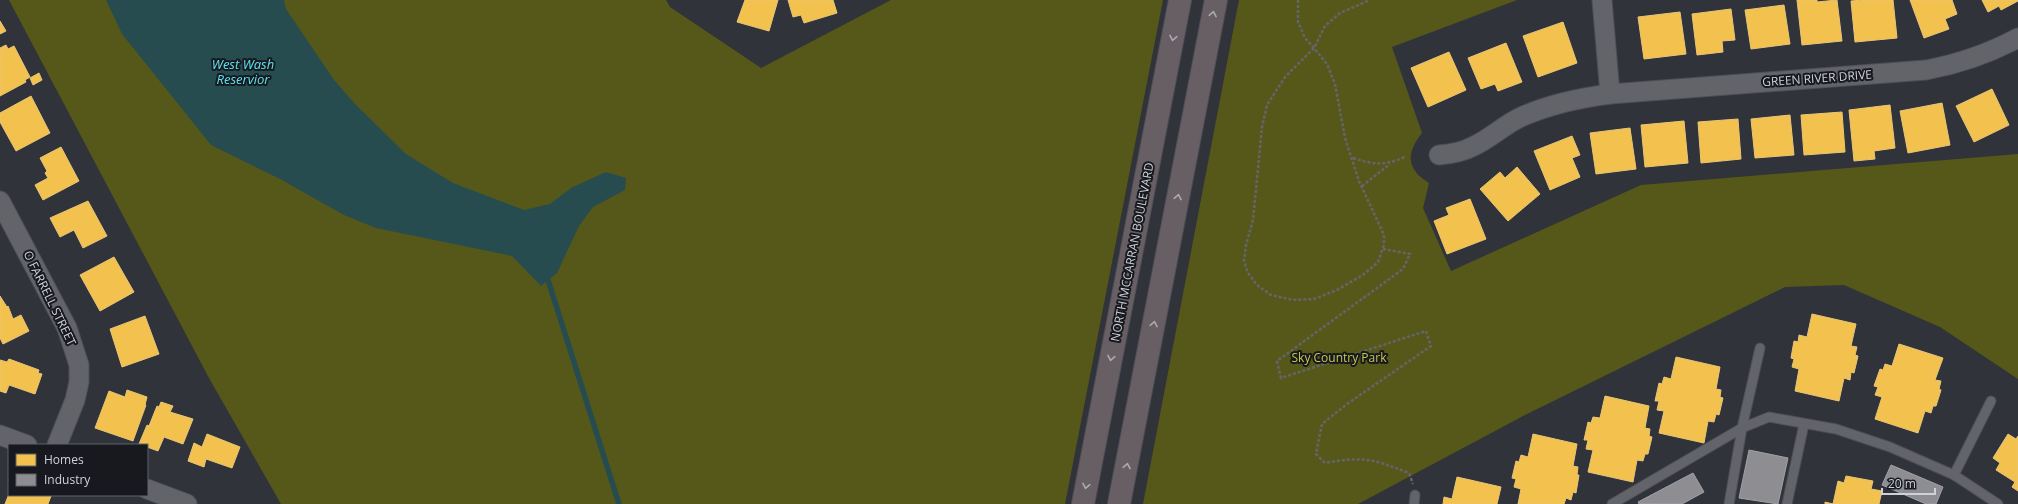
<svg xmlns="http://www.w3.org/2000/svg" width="2018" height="504" font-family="'Open Sans',sans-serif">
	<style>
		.green { fill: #56581a }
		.water { fill: #264c50 }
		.homes { fill: #f2c14e; stroke: #e8c678 }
		.industry { fill: #8d8d92; stroke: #a1a1a8 }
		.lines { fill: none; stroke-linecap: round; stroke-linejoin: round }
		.stream { stroke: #264c50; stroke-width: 5.5 }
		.lane-casing { stroke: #4e4f56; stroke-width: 11 }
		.street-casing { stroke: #4e4f56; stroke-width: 21 }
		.primary-casing { stroke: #4e4f56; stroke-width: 24 }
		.path { stroke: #64656a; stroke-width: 2.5; stroke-dasharray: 3 2; stroke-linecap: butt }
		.lane { stroke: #63646a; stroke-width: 9 }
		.street { stroke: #63646a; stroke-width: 19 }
		.primary { stroke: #685f64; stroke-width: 22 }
		.oneway { stroke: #aba9b1 }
		.labels { text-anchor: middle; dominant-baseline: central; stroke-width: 4; stroke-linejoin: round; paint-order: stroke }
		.street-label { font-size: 12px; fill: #cfd1da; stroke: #17191f }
		.park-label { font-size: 12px; fill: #c5c94a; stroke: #17191f }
		.water-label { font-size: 13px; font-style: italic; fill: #5de4f1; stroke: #17191f }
	</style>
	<rect width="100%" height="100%" fill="#31333a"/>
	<g class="green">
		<path d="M9,0h657l4,7 91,61 130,-68h272l-98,504h-784l-72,-126z"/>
		<path d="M1239,0h278l-125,47 30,86c-16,20 -16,36 7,50l-6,25 28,63 190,-86 377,-31v225l-78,-52 -96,-42 -59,2 -260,128 -167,89h-215z"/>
	</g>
	<path class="water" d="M106,0h178l2,9 48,71 22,25 50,49 47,29 71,27 26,-6 21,-16 35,-16 20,6 -1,12 -32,17 -14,19 -22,47 -16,13 -29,-30 -136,-28 -32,-13 -64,-36 -69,-34 -89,-111z"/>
	<g class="homes">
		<path d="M745,0h33l-9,31 -32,-9z"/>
		<path d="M788,0h45l4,13 -33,10 -3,-8 -8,2z"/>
		<path d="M1797,0h20v2l20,-2 5,41 -40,4z"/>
		<path d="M1862,0h31l4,38 -42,4 -4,-41z"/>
		<path d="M1910,0h42l5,14 -12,5 4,10 -25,9z"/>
		<path d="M1982,0h36v1l-17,9 -2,-4 -11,6z"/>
		<path d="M1784,5l6,39 -39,5 -6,-39z"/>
		<path d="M1731,9l4,31 -13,1 1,11 -26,3 -5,-41z"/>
		<path d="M1680,12l6,42 -42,5 -6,-42z"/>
		<path d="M0,21l6,10 -6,3z"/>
		<path d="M1563,22l14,41 -39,14 -15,-41z"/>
		<path d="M1506,43l16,39 -24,9 -3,-7 -14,5 -13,-31z"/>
		<path d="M6,45l2,4 6,-3 16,31 -5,3 1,2 -26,14v-48z"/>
		<path d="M1449,52l17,38 -38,17 -17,-39z"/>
		<path d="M39,73l3,7 -9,5 -3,-7z"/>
		<path d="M1992,89l17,36 -35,17 -18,-36z"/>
		<path d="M31,96l19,37 -34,18 -16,-29v-9z"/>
		<path d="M1942,103l8,42 -42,8 -8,-42z"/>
		<path d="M1890,105l5,43 -21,3 1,8 -21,2 -5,-51z"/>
		<path d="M1842,112l3,40 -41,3 -3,-40z"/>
		<path d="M1790,115l4,40 -39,3 -4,-39z"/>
		<path d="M1738,119l3,40 -40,4 -3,-41z"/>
		<path d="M1684,121l4,42 -43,4 -4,-42z"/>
		<path d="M1630,128l6,41 -40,5 -6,-41z"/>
		<path d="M1572,136l8,19 -8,3 8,19 -30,13 -16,-39z"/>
		<path d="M61,147l18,34 -36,19 -8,-15 13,-7 -3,-5 2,-2 -7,-13z"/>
		<path d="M1517,167l23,27 -32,27 -28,-32 20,-17 5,6z"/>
		<path d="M1470,199l16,40 -39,15 -13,-33 15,-6 -3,-7z"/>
		<path d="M88,201l19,35 -24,12 -9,-18 -14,7 -10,-19z"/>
		<path d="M114,257l20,35 -34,19 -20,-36z"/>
		<path d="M0,296l7,11 1,-1 5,13 8,-4 8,16 -26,13 -3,-6z"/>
		<path d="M1812,314l44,10 -5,22 6,1 -2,8 3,1 -4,17 -3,-1 -1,8 -6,-2 -5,23 -44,-10 4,-22 -7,-2 2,-8 -3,-1 3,-17 4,1 1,-7 8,2z"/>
		<path d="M145,316l14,38 -37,13 -12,-38z"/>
		<path d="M1899,344l44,14 -8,22 6,1 -2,8 2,1 -5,16h-3l-2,7 -6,-2 -7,22 -43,-14 7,-22 -7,-2 3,-8 -4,-1 6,-17 3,1 2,-6 7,2z"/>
		<path d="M1676,357l44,10 -4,22 5,1 -1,7 3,1 -4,17 -3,-1 -2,8 -6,-1 -4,22 -45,-10 5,-22 -7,-1 2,-9h-4l4,-18 3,1 2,-7 7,2z"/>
		<path d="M9,359l30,11 -1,3 4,1 -7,20 -26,-9 -3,8 -6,-2v-31l7,2z"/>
		<path d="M127,390l20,7 -2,8h1l-13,36 -38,-13 14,-37 16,6z"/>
		<path d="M1605,396l44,10 -4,22 5,1 -1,7 3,1 -4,17h-3l-2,7 -6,-1 -4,22 -45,-10 5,-22 -7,-1 2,-9h-4l4,-18 3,1 2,-6 7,1z"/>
		<path d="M161,402l12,4 -3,6 23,7 -10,25 -19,-7 -6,14 -11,-4v-2l-8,-1 8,-19 2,1 8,-20 2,1z"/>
		<path d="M207,434l33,13 -8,21 -26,-9 -2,8 -16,-6 6,-18 8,4z"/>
		<path d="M1533,434l44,10 -4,22 5,1 -1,8h2l-3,18 -3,-1 -2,8 -5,-2 -2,6h-46l3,-15 -7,-2 2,-8 -4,-1 4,-17 3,1 2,-7 7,2z"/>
		<path d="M2008,434l8,5 2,-3v55l-6,-4 3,-5 -19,-12 4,-7 -7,-5z"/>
		<path d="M1846,476l27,5 -2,8 11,2 -3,13h-54v-2l8,2 5,-23 6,2z"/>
		<path d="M1457,477l44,10 -4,17h-54l1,-7 8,2z"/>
		<path d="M9,494v1l42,1 -3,8h-43z"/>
	</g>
	<g class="industry">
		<path d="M1749,450l39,8 -10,46 -39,-6z"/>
		<path d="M1891,465l52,22 -7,17h-10l-44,-19z"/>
		<path d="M1693,473l11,19 -22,12h-43l-1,-2z"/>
	</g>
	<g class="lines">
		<path class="stream" d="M548,280l71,224"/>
		<defs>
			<g id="lane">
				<path d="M1954,475l37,-74"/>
				<path d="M1414,504l1,-9"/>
				<path d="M1612,504l130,-76 27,-11 67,12 54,18 64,28 44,29"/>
				<path d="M1729,504l13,-76 18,-80"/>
				<path d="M1787,504l17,-80"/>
			</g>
			<g id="street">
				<path d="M1602,0l8,94"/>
				<path d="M1439,155c12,-1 24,-3 35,-9 17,-8 30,-21 47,-29 29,-13 58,-19 89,-23l316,-24c33,-6 62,-16 92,-32"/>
				<path d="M0,201l67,127 12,37v17l-4,18 -18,45"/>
				<path d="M0,435l27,10"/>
				<path d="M147,489l40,15"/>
			</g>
			<g id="primary">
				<path d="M1083,504l97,-504"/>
				<path d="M1119,504l97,-504"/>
			</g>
		</defs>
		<use href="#lane" class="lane-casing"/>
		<use href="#street" class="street-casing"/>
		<use href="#primary" class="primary-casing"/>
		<g class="path">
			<path d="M1298,0v22l7,16 9,10 13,16 8,20 10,54 14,43 25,54v10l-6,17 -15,13 -26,15 -23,9 -21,1 -22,-5 -14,-10 -9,-12 -4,-12 2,-16 7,-25 9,-93 5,-22 18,-28 29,-29 11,-22 15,-13 30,-13"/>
			<path d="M1353,158c22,7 30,8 52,-1"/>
			<path d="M1362,186l28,-22"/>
			<path d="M1383,249l27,5 -7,15 -126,92 4,17 145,-47 5,15 -84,58 -25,20 -6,30 9,9c38,-7 48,-4 84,10l4,11"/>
		</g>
		<use href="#lane" class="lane"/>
		<use href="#street" class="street"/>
		<use href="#primary" class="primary"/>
	</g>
	<defs><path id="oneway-chevron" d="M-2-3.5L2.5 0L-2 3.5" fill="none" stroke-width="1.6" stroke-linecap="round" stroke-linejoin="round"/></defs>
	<g class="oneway">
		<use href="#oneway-chevron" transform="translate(1213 14) rotate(-79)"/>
		<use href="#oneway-chevron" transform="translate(1173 38) rotate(101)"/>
		<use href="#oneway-chevron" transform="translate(1178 197) rotate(-79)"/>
		<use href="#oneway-chevron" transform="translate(1154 324) rotate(-79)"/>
		<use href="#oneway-chevron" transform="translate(1111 358) rotate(101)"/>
		<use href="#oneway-chevron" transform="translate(1127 466) rotate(-79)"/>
		<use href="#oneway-chevron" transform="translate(1086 486) rotate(101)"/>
	</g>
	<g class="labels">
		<g class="street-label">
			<text transform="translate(1817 78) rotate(-4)">GREEN RIVER DRIVE</text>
			<text transform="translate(1132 252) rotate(-79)">NORTH MCCARRAN BOULEVARD</text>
			<text transform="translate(50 298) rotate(64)">O FARRELL STREET</text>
		</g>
		<g class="park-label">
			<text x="1339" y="357">Sky Country Park</text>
		</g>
		<g class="water-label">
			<text x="243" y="64">West Wash<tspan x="243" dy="15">Reservior</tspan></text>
		</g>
	</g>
	<rect x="8" y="444" width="140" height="52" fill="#17191f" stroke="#61636a"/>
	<rect x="16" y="454" width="20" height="12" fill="#f2c14e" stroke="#61636a"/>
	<text x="44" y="464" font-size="12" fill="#cfd1da">Homes</text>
	<rect x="16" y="474" width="20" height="12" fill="#8d8d92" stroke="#61636a"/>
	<text x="44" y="484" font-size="12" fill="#cfd1da">Industry</text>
	<path d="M1882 488v6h53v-6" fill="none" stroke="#cfd1da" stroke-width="2"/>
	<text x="1888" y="488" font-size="12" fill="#cfd1da" stroke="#17191f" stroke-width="3" paint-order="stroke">20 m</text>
</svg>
